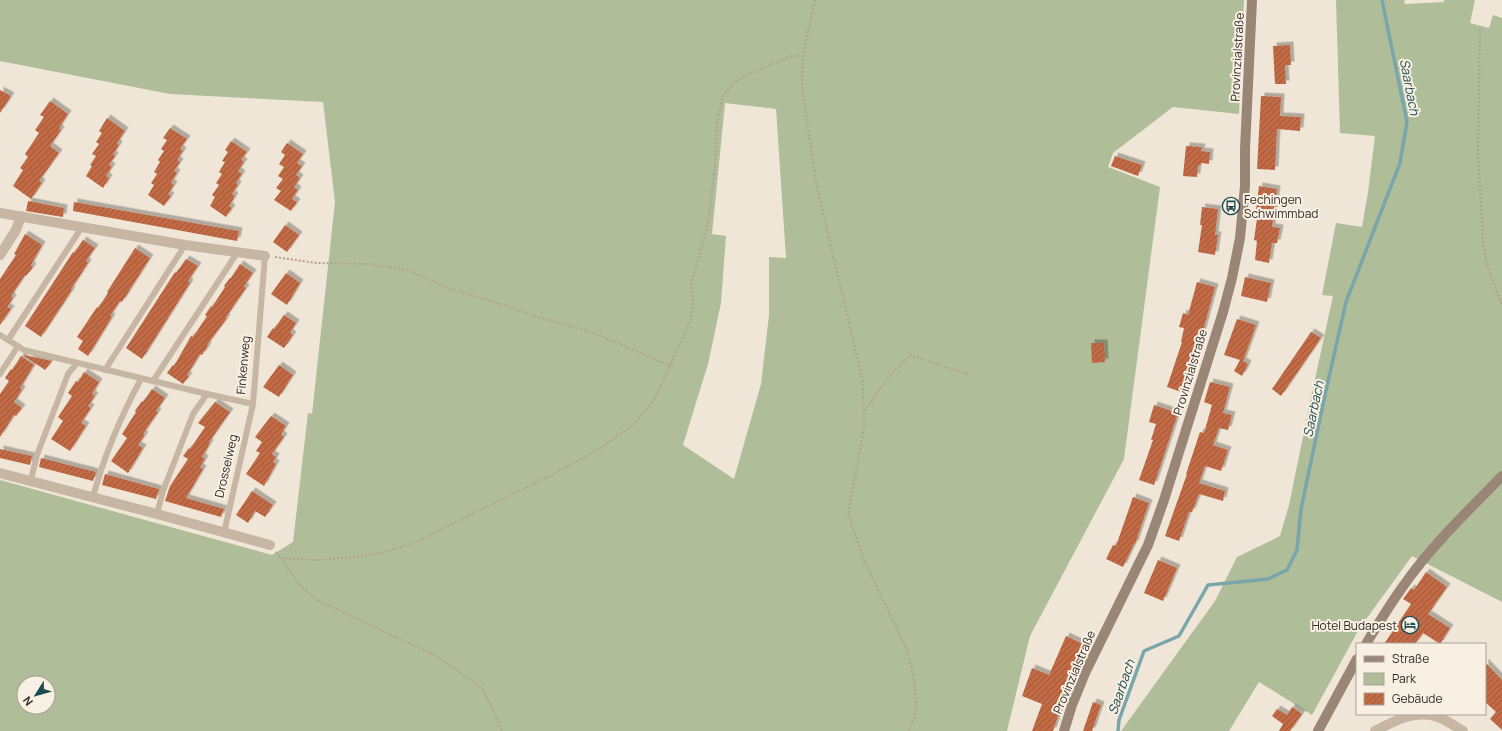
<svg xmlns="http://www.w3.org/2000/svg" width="1502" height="731" font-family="Manrope,sans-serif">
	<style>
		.green { fill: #afbe98; fill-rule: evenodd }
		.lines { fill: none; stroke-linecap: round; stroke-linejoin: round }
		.stream { stroke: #78a6ab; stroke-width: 3.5 }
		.building { fill: url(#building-hatch); filter: url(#shadow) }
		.path { stroke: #b3a18f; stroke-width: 2; stroke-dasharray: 2 2; stroke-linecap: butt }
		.service { stroke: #c7b6a4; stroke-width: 6 }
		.minor { stroke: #c7b6a4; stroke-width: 10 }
		.secondary { stroke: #9a8676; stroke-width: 10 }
		.labels { text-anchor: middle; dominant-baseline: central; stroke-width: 4; stroke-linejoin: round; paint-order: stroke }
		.street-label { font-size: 12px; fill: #332b26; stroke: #f8f0e3 }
		.poi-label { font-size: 12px; fill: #332b26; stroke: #f8f0e3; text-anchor: start }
		.water-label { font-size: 13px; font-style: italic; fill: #1d4b52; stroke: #f8f0e3 }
	</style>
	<defs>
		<pattern id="building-hatch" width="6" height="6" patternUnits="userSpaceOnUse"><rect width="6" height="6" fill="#c16b44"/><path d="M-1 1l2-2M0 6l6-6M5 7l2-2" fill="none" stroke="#9d5839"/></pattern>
		<filter id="shadow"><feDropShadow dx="3.5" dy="-3.5" stdDeviation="0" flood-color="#0004"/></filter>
	</defs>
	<rect width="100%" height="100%" fill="#f0e6d8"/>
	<g class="green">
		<path d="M0,0h1244l-5,114 -66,-7 -60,46 -5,14 52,20 -36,272 -94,177 -23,95h-1007v-251l272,75 21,-13 15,-129 4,1 23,-212 -12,-100 -153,-8 -170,-33zM725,103l51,6 10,149 -17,-1v58l-8,69 -27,95 -51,-34 25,-81 13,-61 5,-67 -14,-2zM24,683h24v24h-24z"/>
		<path d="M1336,0h68l1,4 39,-2v-2h31l-5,23 19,5 4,-13 9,3v584l-90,-46 -53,73 -47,86 -53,-33 -30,49h-108l94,-130 22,-44 43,-21 9,-31 23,-112 21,-97 -11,-1 14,-72 26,4 6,-35 7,-56 -35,-3z"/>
	</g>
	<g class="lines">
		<path class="stream" d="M1118,731l1,-11 25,-69 35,-15 29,-51 60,-6 19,-9 10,-20 4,-41 24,-114 21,-93 54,-139 7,-41 -25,-122"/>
	</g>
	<g class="building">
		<path d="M1290,45l1,20h-6l1,19h-11l-2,-38z"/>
		<path d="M0,90l11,6 -11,17z"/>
		<path d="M1261,96l20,1 -1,19 21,1 -1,14 -23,-2 -2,41 -18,-1z"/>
		<path d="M50,101l18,13 -9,14 2,2 -11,16 9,7 -20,28 3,2 -11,16 -18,-13 10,-16 -3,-2 8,-11 -3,-3 14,-21 -4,-3 9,-13 -4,-2z"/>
		<path d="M107,118l18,13 -8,12 2,2 -6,9 2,2 -6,9 3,2 -6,9 3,2 -6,10 -17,-12 6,-10 -2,-1 6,-9 -4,-2 7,-10 -3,-2 6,-9 -3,-2z"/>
		<path d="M170,128l17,11 -7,10 3,2 -6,9 3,2 -6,9 3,2 -6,10 3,2 -6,9 3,2 -7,10 -16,-11 6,-10 -3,-2 6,-9 -3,-2 6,-10 -2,-2 6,-9 -3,-2 6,-9 -4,-2z"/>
		<path d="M231,141l16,11 -6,8 3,2 -6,9 4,3 -6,9 2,2 -6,9 3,2 -6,10 3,2 -6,9 -16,-11 5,-9 -3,-2 7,-10 -3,-2 6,-9 -3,-2 6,-10 -3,-1 6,-9 -3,-2z"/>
		<path d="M287,143l16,11 -6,9 5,3 -6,9 4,3 -6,9 4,3 -6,9 5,3 -6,9 -17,-11 7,-9 -5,-3 7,-9 -5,-3 6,-9 -5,-3 6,-9 -4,-3z"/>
		<path d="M1186,146l16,1 -1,4 9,1 -1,12 -8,-1v2h-3l-1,12 -14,-1z"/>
		<path d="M1115,156l27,9 -4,11 -27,-10z"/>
		<path d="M1259,186l18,3 -5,38 8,1 -3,15h-5l-3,20 -14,-3 2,-19 -3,-1 4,-29h-2z"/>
		<path d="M28,201l36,7 -1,9 -37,-6z"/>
		<path d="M74,202l165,29 -2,10 -164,-30z"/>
		<path d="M1202,207l16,2 -3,26h3l-3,20 -17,-3 4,-27h-2z"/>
		<path d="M285,225l14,10 -12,17 -14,-10z"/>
		<path d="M25,234l17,11 -11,20 2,2 -7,9 -1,-1 -14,21 2,2 -6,9 4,2 -11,16v-46l16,-24 -2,-1z"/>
		<path d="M83,240l12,8 -9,13 2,2 -17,26 1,1 -31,47 -16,-11 48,-74 1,1z"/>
		<path d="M135,248l15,10 -28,44 -2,-1 -10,15 2,1 -24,39 -10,-7 5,-8 -6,-4 20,-30 1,1 10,-15 -1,-1z"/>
		<path d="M186,259l12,7 -10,15 2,2 -48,76 -16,-11 49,-76 1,1z"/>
		<path d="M240,264l13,9 -9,13 2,2 -20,29 1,1 -20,27 1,1 -6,9 -2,-1 -13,21 2,1 -6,8 -16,-11 6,-8 1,1 17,-30 2,1 14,-21 -2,-1 6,-9 1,1 13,-20 -1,-1 6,-8h1z"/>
		<path d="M286,273l14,10 -13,22 -16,-11z"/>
		<path d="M1245,277l26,6 -4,19 -26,-6z"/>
		<path d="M1197,282l18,5 -19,69 -12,37 -17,-6 15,-45h-1l3,-14 -5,-1 4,-14 5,2z"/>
		<path d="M284,315l12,8 -6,10 3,2 -9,13 -17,-11 6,-9 1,1z"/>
		<path d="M1237,319l19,6 -13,36 5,3 -6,12 -8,-5 6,-11 -16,-5z"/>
		<path d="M1311,332l10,6 -40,58 -9,-7z"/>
		<path d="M1091,343h13l1,19 -13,1z"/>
		<path d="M23,355h1l28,6 -7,9z"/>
		<path d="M21,356l13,9 -14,23 2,2 -8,12 8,6 -6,8 -2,-1 -14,22v-43l9,-13 -4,-3 6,-9 1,1z"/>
		<path d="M279,365l14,10 -14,22 -16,-10z"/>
		<path d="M84,372l15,10 -7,12 3,2 -7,10 3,2 -10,15 5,3 -16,25 -19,-12 12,-18 -5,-4 14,-21 -4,-3 8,-12 2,1z"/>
		<path d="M1210,382l20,5 -7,26 9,2 -4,15 -9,-2 -6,17 15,5 -7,21 -16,-5 -6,17 26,8 -2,10 -24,-7 -7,18h-3l-10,29 -14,-5 22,-62h-1l14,-42 4,1 8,-28 -8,-3z"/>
		<path d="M152,389l13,9 -9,13 2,1 -15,22 2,1 -7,10 5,3 -15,25 -17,-12 16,-23 -5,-4 14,-22 -1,-1 7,-10 1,1z"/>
		<path d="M215,402l15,10 -21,30 1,1 -8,14 3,2 -5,8 3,2 -17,29 38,11 -3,8 -56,-16 5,-15 18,-27 -5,-3 6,-8 1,1 15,-22 -7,-4z"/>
		<path d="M1154,405l24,8 -24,72 -15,-5 14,-40h-2l5,-16 -7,-2z"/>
		<path d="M271,416l15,10 -5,8 3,3 -12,17 4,3 -3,5 3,2 -12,22 -18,-12 14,-21 -4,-2 6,-9 -7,-5z"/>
		<path d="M0,449l32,7 -2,9 -30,-7z"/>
		<path d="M41,458l55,14 -3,9 -54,-14z"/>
		<path d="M105,474l54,15 -3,10 -54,-14z"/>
		<path d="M252,491l21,14 -8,12 -10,-6 -7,12 -12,-8z"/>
		<path d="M1133,497l16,6 -14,41h-1l-11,23 -17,-8 7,-14 3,1z"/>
		<path d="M1158,560l19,8 -14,33 -19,-8z"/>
		<path d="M1426,572l21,15 -19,27 22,14 -10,16 -17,-11 -8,11h-31l27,-40 -8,-5 8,-11 3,2z"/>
		<path d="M1066,636l19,9 -13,29 -19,57h-21l10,-27 -20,-8 10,-28 17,7z"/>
		<path d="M1485,662l17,18v50l-12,-11 6,-7 -11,-10z"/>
		<path d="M1093,702l8,3 -9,26h-9z"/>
		<path d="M1292,707l10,7 -12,17h-11l4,-7 -11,-8 5,-7 10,6z"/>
	</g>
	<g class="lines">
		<g class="path">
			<path d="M815,0l-12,55 -1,32 14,96 47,199 1,45 -16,87 16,46 43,90 7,28 2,24 -1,14 -6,15"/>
			<path d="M1480,29l-2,123 5,90 4,23 15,40"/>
			<path d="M275,257l41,6 53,1 38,6 41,18 50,15 39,14 48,13 40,16 15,7 31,13"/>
			<path d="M864,411l27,-37 19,-19 60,20"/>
			<path d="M276,552l5,6 37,2 36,-3 27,-4 30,-9 143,-70 47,-26 33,-24 20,-24 37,-80 2,-15 -2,-21 17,-60 7,-57 2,-44 6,-27 10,-13 18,-10 38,-16 14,-2"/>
			<path d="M281,558l18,26 18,16 121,57 45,32 19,42"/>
		</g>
		<g class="service">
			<path d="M0,335l24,15 183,44 46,10 12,-148"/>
			<path d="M8,340l74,-113"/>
			<path d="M105,370l80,-125"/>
			<path d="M0,374l18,-28"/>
			<path d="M153,381l84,-128"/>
			<path d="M31,480l6,-25 31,-81 9,-11"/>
			<path d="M93,497c11,-41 28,-81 48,-118"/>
			<path d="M157,514l6,-23 30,-77 14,-20"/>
			<path d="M224,533l29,-129"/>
		</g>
		<g class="minor">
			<path d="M0,213l185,32 80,11"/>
			<path d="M0,255l16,-25 5,-14"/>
			<path d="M0,473l157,41 113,31"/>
			<path d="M1375,731c19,-10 41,-22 63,-14 8,3 17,9 25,14"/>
		</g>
		<g class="secondary">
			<path d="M1366,644c12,-20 24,-40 38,-59 28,-40 64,-74 98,-109"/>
			<path d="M1064,731l8,-26 13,-32 63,-128 16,-45 59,-188 9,-34 8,-40 5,-52v-37l7,-149"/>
			<path d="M1318,731l39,-72"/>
		</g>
	</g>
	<defs>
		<symbol id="bus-ring" viewBox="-11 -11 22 22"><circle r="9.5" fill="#f8f0e3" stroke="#1d4b52" stroke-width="1.5"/><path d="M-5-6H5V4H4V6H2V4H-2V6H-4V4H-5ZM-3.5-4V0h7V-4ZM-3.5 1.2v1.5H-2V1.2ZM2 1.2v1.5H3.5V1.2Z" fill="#1d4b52"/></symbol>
		<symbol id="hotel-ring" viewBox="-11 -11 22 22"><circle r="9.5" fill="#f8f0e3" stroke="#1d4b52" stroke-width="1.5"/><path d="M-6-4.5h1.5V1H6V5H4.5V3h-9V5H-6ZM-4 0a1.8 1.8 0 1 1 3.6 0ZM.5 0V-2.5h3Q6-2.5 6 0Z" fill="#1d4b52"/></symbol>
	</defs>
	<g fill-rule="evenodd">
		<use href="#bus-ring" x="1221" y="196" width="20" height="20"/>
		<use href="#hotel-ring" x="1400" y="615" width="20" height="20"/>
	</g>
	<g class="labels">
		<g class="street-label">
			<text transform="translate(1237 57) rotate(-87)">Provinzialstraße</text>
			<text transform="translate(243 365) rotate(-85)">Finkenweg</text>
			<text transform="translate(1190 372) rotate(-73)">Provinzialstraße</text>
			<text transform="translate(226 466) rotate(-77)">Drosselweg</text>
			<text transform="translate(1074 672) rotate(-67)">Provinzialstraße</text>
		</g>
		<g class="poi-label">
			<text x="1244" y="199">Fechingen<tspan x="1244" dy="14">Schwimmbad</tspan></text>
			<text x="1397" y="625" text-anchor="end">Hotel Budapest</text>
		</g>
		<g class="water-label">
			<text transform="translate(1410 87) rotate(79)">Saarbach</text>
			<text transform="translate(1313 409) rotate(-78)">Saarbach</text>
			<text transform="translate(1121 687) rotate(-71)">Saarbach</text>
		</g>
	</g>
	<rect x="1356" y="643" width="130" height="72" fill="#f8f0e3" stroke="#a9a197"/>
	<rect x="1364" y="656" width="20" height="6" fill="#9a8676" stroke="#a9a197"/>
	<text x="1392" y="663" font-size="12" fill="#332b26">Straße</text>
	<rect x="1364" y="673" width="20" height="12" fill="#afbe98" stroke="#a9a197"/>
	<text x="1392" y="683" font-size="12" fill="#332b26">Park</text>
	<rect x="1364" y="693" width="20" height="12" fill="url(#building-hatch)" stroke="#a9a197"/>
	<text x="1392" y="703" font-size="12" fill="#332b26">Gebäude</text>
	<g transform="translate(36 695) rotate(233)"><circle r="19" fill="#f8f0e3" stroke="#a9a197"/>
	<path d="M0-3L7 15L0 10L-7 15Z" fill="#1d4b52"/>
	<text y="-6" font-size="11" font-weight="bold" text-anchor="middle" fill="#332b26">N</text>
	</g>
</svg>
